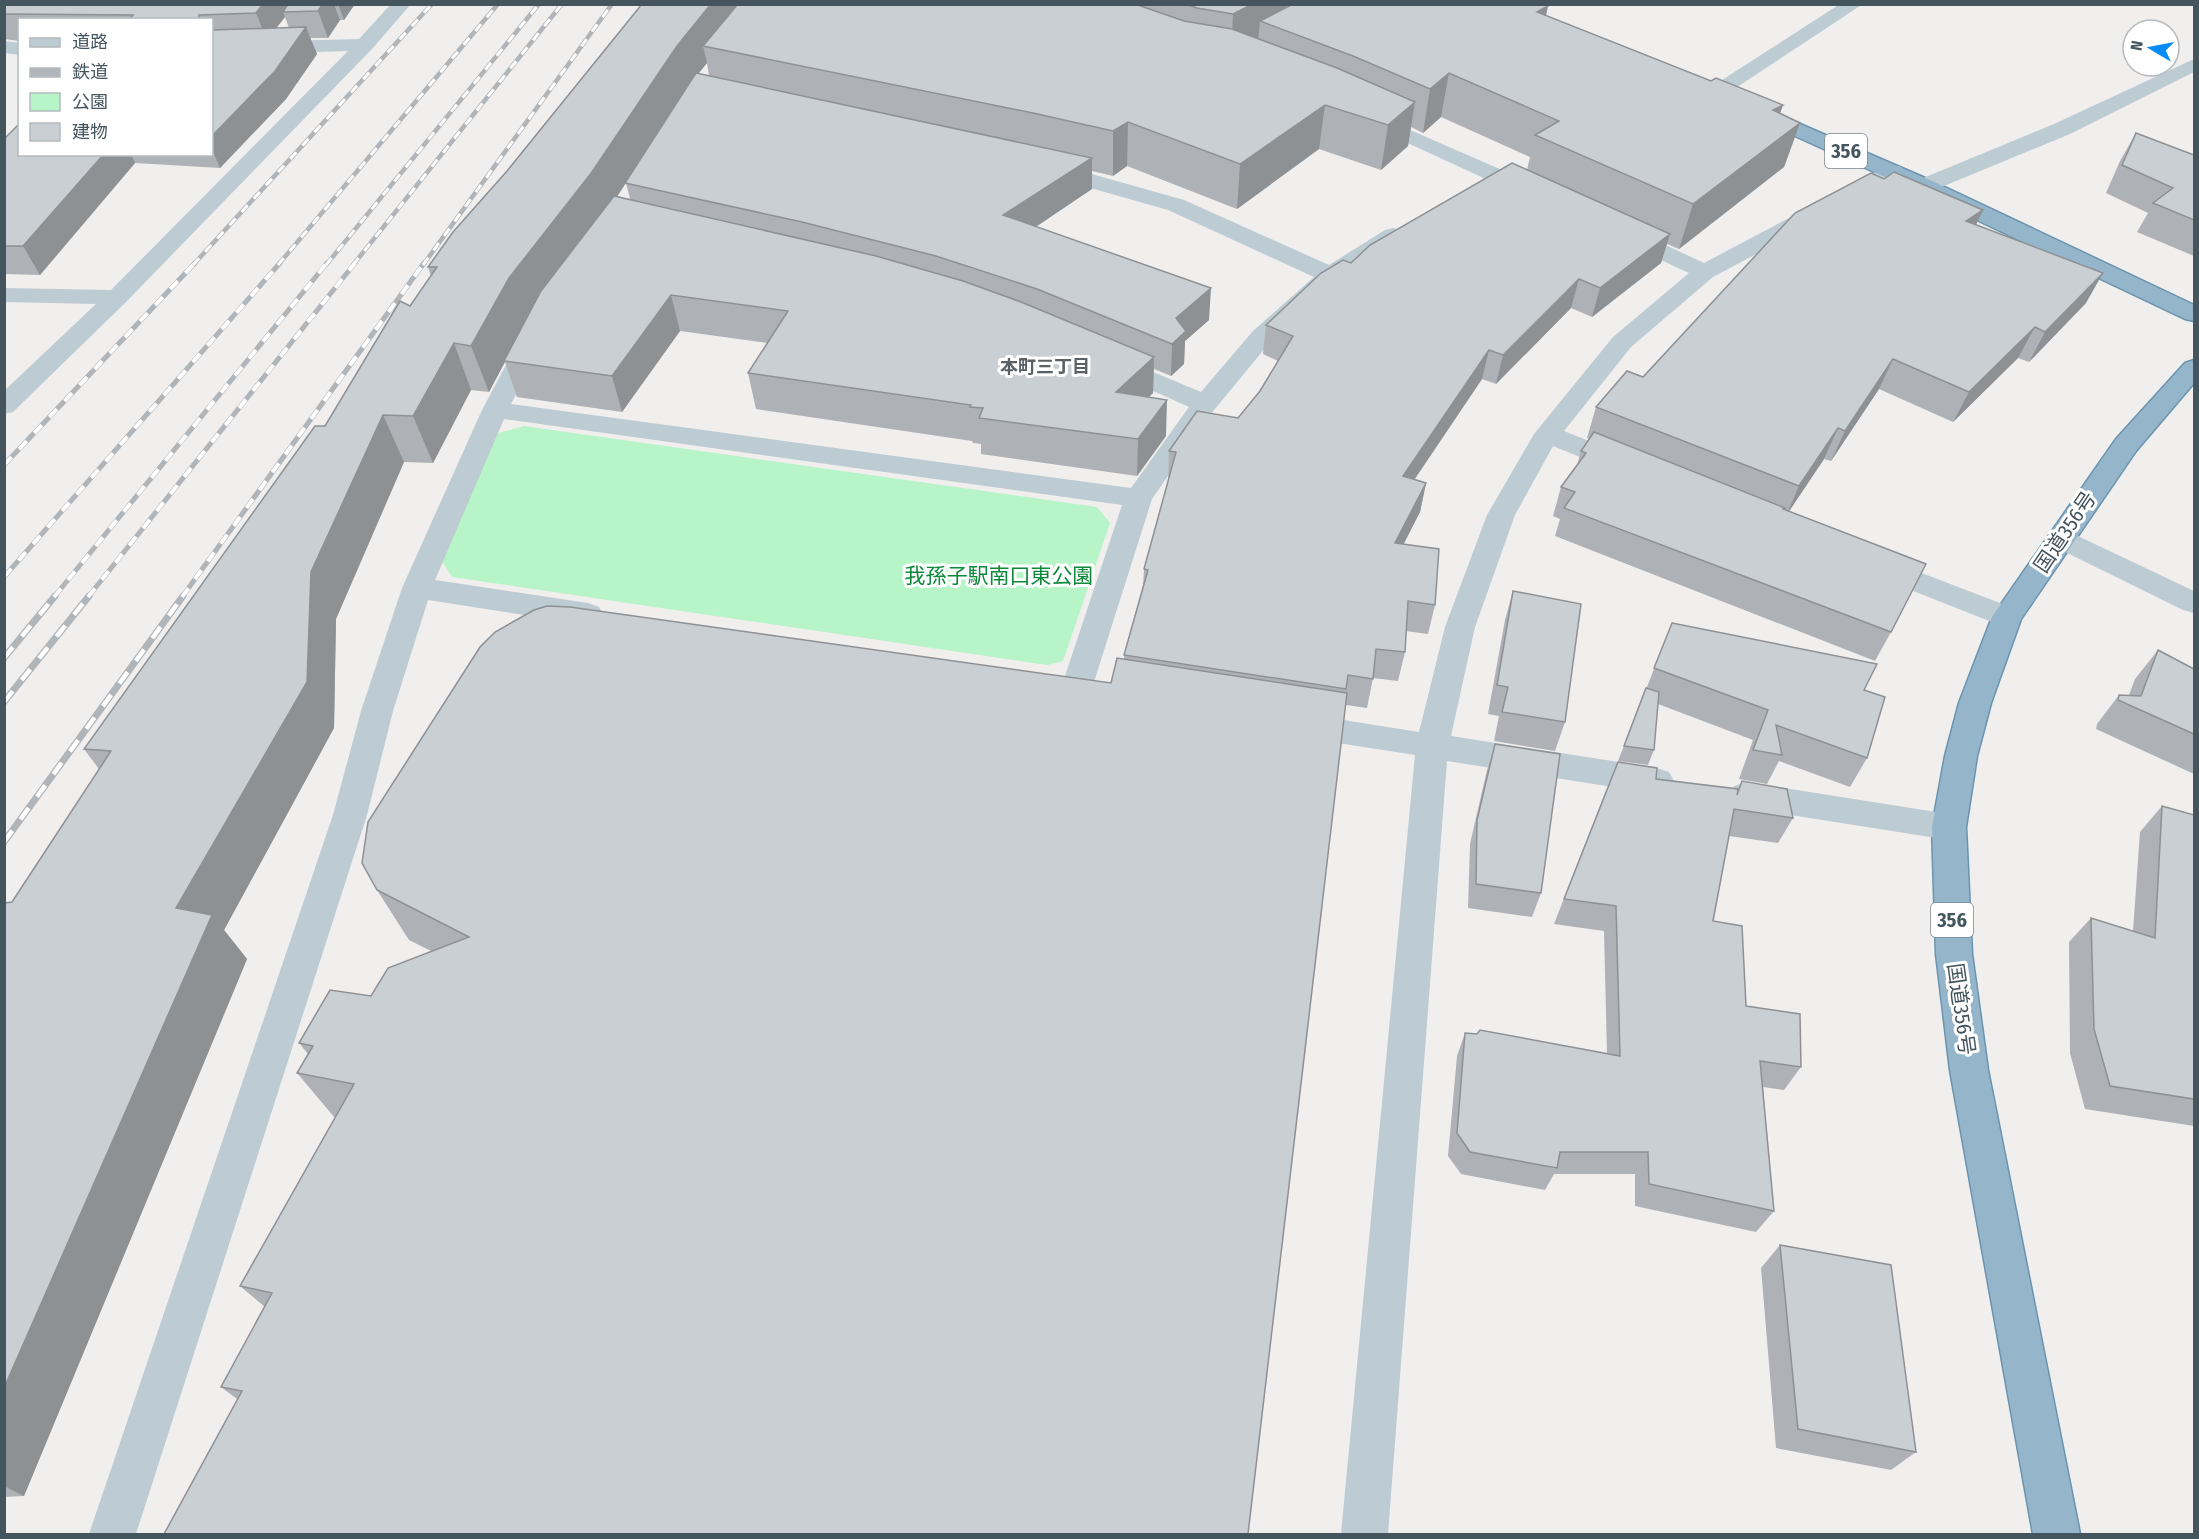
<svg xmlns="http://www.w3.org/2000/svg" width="2199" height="1539" font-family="'Fira Sans Condensed','Noto Sans JP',sans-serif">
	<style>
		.green { fill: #b7f4c7 }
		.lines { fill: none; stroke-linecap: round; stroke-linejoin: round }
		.trunk-casing { stroke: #6b94af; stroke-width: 3 }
		.service { fill: #bdcbd2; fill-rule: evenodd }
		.minor { fill: #bdcbd2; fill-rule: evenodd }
		.trunk { fill: #95b6ca; fill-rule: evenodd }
		.rail-far2-casing { stroke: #b0b5ba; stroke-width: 4.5 }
		.rail-far1-casing { stroke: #b0b5ba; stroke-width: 5 }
		.rail-casing { stroke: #b0b5ba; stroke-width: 7 }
		.rail-far2 { stroke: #fff; stroke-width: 3; stroke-dasharray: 9; stroke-linecap: butt }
		.rail-far1 { stroke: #fff; stroke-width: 4; stroke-dasharray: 11; stroke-linecap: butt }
		.rail { stroke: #fff; stroke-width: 4.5; stroke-dasharray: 14; stroke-linecap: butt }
		.wall { fill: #aeb2b6; fill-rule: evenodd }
		.shaded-wall { fill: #8d9194 }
		.building { fill: #cacfd4; stroke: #8d9194; stroke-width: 1.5 }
		.labels { text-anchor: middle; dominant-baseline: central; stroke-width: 6; stroke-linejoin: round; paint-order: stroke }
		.far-neighbourhood-label { font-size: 18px; font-weight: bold; fill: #5a6064; stroke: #fff }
		.shield { fill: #fff; stroke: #7c888e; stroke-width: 1.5 }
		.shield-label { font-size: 20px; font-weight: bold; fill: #44555e }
		.street-label { font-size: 21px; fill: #44555e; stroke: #fff }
		.park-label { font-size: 21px; fill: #0c893a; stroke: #fff }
	</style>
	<rect width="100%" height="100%" fill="#f1eeee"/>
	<path class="green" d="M524,426l573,81 13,16 -47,138 -16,4 -595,-88 -10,-16 53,-127z"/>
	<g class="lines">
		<defs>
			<g id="trunk">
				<path d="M1756,105l176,76 262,124v16l-9,-2 -269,-128 -167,-76 -3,-4 3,-4z"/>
				<path d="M2194,360v23l-58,68 -115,168 -30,84 -14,53 -11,71 6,127 16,116 92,464h-47l-83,-464 -14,-116 -4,-127 13,-71 14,-53 33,-86 124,-178 69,-76z"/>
			</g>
		</defs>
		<use href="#trunk" class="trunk-casing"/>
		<path class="service" d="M1840,4h23l-141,93 -7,2 -7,-2 -3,-4 3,-4z"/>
		<g class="minor">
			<path d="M391,4h20l-39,45 -246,253 -113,110 -9,2v-23l92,-87 -92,-2v-14l107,2 237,-239 -136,4v-12l147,-4z"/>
			<path d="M4,41l16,2v12l-16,-2z"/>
			<path d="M2194,59v13l-124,62 -138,57 -8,2 -8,-2 -3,-5 3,-5 138,-57z"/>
			<path d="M1369,112l174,76 3,5 -3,5 -8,2 -8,-2 -165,-76 -4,-4 4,-4z"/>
			<path d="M1049,162l135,38 145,65 56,-35 8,-2 8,2 4,5 -4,5 -63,40 -67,61 -57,69 -62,89 -58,183 25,6 5,8 -5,8c-17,6 -37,0 -54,-5l-5,-8 62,-186 -618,-86 -69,161 153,23 11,4 4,7 -4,7 -11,4 -160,-25 -35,111 -26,104 -231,719h-47l244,-719 28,-104 41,-123 80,-178 40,-75 9,-3 9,3 4,5 -33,64 620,84 58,-81 -85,-38 -4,-5 4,-5 9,-3 9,3 79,33 52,-61 61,-54 -146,-67 -127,-36 -3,-5 3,-5z"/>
			<path d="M1893,165l8,2 3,5 -3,5 -188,100 -82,70 -67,84 70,28 4,6 -4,6 -10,3 -10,-3 -61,-25 -38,69 -40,112 -24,109 206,32 12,4 5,9 -5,9 -12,4 -210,-33 -59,773h-47l74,-779 -116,-18 -11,-3 -5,-9 5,-9 11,-3 120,19 26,-105 42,-112 47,-81 79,-97 76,-64 -74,-34 -4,-5 4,-5 8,-2 8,2 73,34 181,-96z"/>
			<path d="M2061,528l133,63v22l-11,-3 -132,-65 -4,-7 4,-7z"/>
			<path d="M1875,555l143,55 4,7 -4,7 -11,4 -142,-56 -5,-7 5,-7z"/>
			<path d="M1746,782l203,32 12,3 5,10 -5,10 -12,3 -203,-32 -12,-4 -5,-9 5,-9z"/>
		</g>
		<use href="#trunk" class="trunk"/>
		<defs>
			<g id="rail-far2">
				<path d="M193,265l239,-261"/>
				<path d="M278,265l220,-261"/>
				<path d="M326,265l213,-261"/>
				<path d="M353,265l209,-261"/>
				<path d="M423,265l189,-261"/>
			</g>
			<g id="rail-far1">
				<path d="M4,465l191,-202"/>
				<path d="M4,577l276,-314"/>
				<path d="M54,597l273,-334"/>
				<path d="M88,597l267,-334"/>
				<path d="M182,597l242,-334"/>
			</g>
			<g id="rail">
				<path d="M4,658l51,-62"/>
				<path d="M4,702l85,-106"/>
				<path d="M4,842l179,-246"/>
			</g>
		</defs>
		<use href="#rail-far2" class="rail-far2-casing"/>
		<use href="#rail-far1" class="rail-far1-casing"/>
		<use href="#rail" class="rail-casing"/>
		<use href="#rail-far2" class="rail-far2"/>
		<use href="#rail-far1" class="rail-far1"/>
		<use href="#rail" class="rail"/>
	</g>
	<g class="wall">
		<path d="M4,4h351l-11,16h-4l-12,18h-18l7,16 -31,45 -66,69 -85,-5 -95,112 -36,-1v-135l16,15h192v-134h-192v21l-16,-2zM285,17l4,11h-13z"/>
		<path d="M640,4h904l2,12 165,65 72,24 -3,8 20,10 -16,44 -105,82 -12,-5 -6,19 -69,54 -21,-9 -75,76 -14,-5 -67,100 11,4 -6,29 -17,32 32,61 -7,29 -22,-3 -1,21 -7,29 -25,-3 -6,30 -21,-3 -1109,694 -16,-12 44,-80 -25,-21 95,-168 -38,-45 11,-19 -9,-11 72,-47 60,-45 -22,-11 -32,-50 734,-207 13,-24v-4l19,-69 1,-17 24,-89 1,-29 69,-33 22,-27 18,-30 -15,-7 3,-29 85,-62 176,-93 3,-13 -89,-40 -18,16 -12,-6 -3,19 -27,24 -62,-21 -82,60 -110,-43 -14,10 -21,-5v18l-56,38 173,93 -24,21 -1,23 -13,12 -17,-7 -1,24 -4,4 17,39 -29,40 -156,-22v-10l-8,-1 -1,-2 -216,-32 -8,-36 20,-30 -88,-12 -58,81 -105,-15 -12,-35 -16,30 -18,-2 -38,73 -29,-1 -68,157 -2,109 -110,202 23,29 -223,537 -20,1v-594l8,-1 87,-133 -15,-20 241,-323 106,-150 -3,-9 79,-96 133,-164zM707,63l2,13 -11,-2zM626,183l4,16 -13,-3z"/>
		<path d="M2136,133l58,22v101l-57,-24 11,-19 -42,-20 14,-32z"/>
		<path d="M1976,225l110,78 -57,59 -11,-4 -65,64 -74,-33 -48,72 -7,-2 -35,52 102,121 -16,29 -320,-125 5,-17 -7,-3 8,-29 16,-22 4,-14 9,-12 -3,-1 9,-31 47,-30z"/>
		<path d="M1513,591l52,131 -10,29 -61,-10 5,-25 -11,-2 17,-94z"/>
		<path d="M1672,623l192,67 3,68 -17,29 -71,-26 -12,23 -28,-5 14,-39 -95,-36 -4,46 -6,15 -30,-4z"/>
		<path d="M2158,650l36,19v105l-98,-45 1,-5 22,-29h10l6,-16z"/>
		<path d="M1495,744l46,149 -9,24 -64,-9 2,-64 17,-74z"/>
		<path d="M1656,779l82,10 4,-8 51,37 -15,25 -49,-7 -16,85 33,85 55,61 -17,23 -21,-3 11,124 -18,21 -121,-26v-32h-81l-9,16 -84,-16 -13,-18 9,-100 8,-23 142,21 -3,-123 -50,-7 53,-136z"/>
		<path d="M2162,806l32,9v311l-109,-17 -15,-56 -1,-111 22,-24 42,13 7,-99z"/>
		<path d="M1780,1245l136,207 -25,18 -115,-22 -15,-180z"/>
	</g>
	<g class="shaded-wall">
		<path d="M263,4h32l-12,8 2,5 -18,23 -11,-27z"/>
		<path d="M323,4h11l6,16 -12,18 -10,-27z"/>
		<path d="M338,4h17l-11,16z"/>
		<path d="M711,4h48l-56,42 4,17 -21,26 -82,128 -79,107 -36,68 -18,-46 38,-68 168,-232z"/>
		<path d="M1253,4h78l-71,17 -2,21 -27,15 2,-43z"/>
		<path d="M1548,6l-9,43 -2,-37z"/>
		<path d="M306,27l11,27 -31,45 -66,69 -8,-19v-13z"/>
		<path d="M1449,73l-8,44 -18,16 7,-44z"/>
		<path d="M1415,102l-7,44 -27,24 7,-45z"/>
		<path d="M1325,105l-6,44 -82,60 3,-45z"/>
		<path d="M1783,105l-15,42 32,-24 -16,44 -105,82 14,-45 80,-94z"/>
		<path d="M1128,122l-1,44 -14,10v-45z"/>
		<path d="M104,154h27l4,9 -95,112 -17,-29z"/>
		<path d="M1092,158v31l-87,58 -2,-32z"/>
		<path d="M1983,210l-14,30 -3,-19z"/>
		<path d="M1670,234l-9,29 -69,54 8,-29z"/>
		<path d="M2103,273l-17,30 -57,59 16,-30z"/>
		<path d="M1579,279l-8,29 -75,76 7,-29z"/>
		<path d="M1211,288l-2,32 -24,21 -1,23 -13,12 1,-32 4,-26z"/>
		<path d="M671,295l9,36 -58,81 -10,-36z"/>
		<path d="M2035,327l-17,31 -65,64 16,-30z"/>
		<path d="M454,343l17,47 -38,73 -20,-47z"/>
		<path d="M1489,350l-7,29 -85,126 6,-29z"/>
		<path d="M1154,357l-1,36 -38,35 1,-36z"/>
		<path d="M1893,359l-14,30 -48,72 14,-30z"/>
		<path d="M1167,400l-1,36 -29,40 1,-37z"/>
		<path d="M383,415l21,47 -68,157 -2,109 -110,202 23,29 -223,537 -20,-10v-98l172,-480 135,-336z"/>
		<path d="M1838,428l-14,31 -38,57 13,-30z"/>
		<path d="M1426,483l-6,29 -31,61 6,-30z"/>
	</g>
	<g class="building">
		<path d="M4,4h259l-7,9 -57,2 -1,5h-69l4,-5 -127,-1h-2z"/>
		<path d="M288,4h35l-5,7 -35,1z"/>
		<path d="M642,4h69l-34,42 -85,126 -83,106 -38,68 -17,-3 -41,73 -30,-1 -72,157 -4,110 -131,226 36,7 -208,473v-485l8,-1 99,-151 -27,-2 231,-323h10l75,-125 10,5 27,-39h-9l25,-35 54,-61z"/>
		<path d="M738,4h397l49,17 48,8 105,39 78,34 -27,23 -63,-20 -85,59 -112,-42 -15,9 -80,-18 -330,-67z"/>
		<path d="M1185,4h68l-20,10 -36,-6z"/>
		<path d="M1293,4h251l4,2 -11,6 174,69 5,-3 67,27 -10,5 27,13 -107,81 -158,-69 24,-14 -110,-48 -19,16 -77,-33 -93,-35z"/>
		<path d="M306,27l-31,44 -63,65v-106z"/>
		<path d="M696,73l396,85 -89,57 208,73 -35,30 10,13 -14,13 -135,-55 -101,-33 -134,-34 -177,-39z"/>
		<path d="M20,123v31h84l-81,92h-19v-107z"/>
		<path d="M2136,133l58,22v65l-41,-17 20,-15 -51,-23z"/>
		<path d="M1512,163l158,71 -70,54 -21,-9 -76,76 -14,-5 -86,126 23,7 -31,60 44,6 -4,56 -27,-4 -3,51 -29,-3 -3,30 -25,-4 -2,14 -222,-34 24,-85 -4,-1 32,-117 -7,-1 28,-40 41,7 22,-27 33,-55 -27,-11 55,-52 22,-13 8,3 19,-18z"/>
		<path d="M1894,172l89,38 -17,11 137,52 -58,59 -10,-5 -66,65 -76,-33 -48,72 -7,-3 -39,58 -203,-79 31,-36 16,6 152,-164 76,-40 13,6z"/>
		<path d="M614,196l262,60 87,25 58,21 133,55 -38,35 51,8 -29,39 -159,-21 4,-10 -13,-1 1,-2 -223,-32 40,-62 -117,-16 -59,81 -108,-15 37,-70z"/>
		<path d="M1594,432l191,76 -2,1 143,55 -35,68 -327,-124 11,-16 -14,-5 25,-34 -5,-2z"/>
		<path d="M1513,591l68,13 -16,118 -63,-10 6,-25 -11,-2z"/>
		<path d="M547,606l23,1 541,76 6,-25 230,35 -99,841h-1084l78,-143 -21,-4 51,-94 -32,-7 114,-202 -57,-11 16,-27 -14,-3 31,-53 41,6 17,-28 81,-31 -92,-47 -15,-27 6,-41 112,-175 15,-15 39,-22z"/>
		<path d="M1672,623l205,41 -13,26 21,7 -18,61 -91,-33 6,30 -29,-5 15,-40 -114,-42z"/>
		<path d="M2158,650l36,19v65l-76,-34 1,-5 22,1z"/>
		<path d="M1646,688l13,4 -5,58 -30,-4z"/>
		<path d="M1495,744l65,10 -19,139 -65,-9 1,-64z"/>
		<path d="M1618,762l39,6 -1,11 82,10 -1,6 5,-14 45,8 6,29 -59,-9 -21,112 29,5 4,80 54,8 1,53 -41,-6 14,150 -125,-27 -1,-32h-88l-3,16 -87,-16 -13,-19 8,-100 12,1 3,-4 140,26 -4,-150 -52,-7z"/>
		<path d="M2162,806l32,9v284l-84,-13 -16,-57 -3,-111 64,20z"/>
		<path d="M1780,1245l111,20 25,187 -118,-23z"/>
	</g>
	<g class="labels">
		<g class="far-neighbourhood-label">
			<text x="1045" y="367">本町三丁目</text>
		</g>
		<g class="shield">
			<rect x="1825" y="134" width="42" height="34" rx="4.5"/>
			<rect x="1931" y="903" width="42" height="34" rx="4.5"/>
		</g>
		<g class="shield-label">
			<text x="1846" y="151">356</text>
			<text x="1952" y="920">356</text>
		</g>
		<g class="street-label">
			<text transform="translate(2065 532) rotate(-56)">国道356号</text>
			<text transform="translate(1961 1009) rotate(82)">国道356号</text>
		</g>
		<g class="park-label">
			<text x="999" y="576">我孫子駅南口東公園</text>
		</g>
	</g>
	<rect width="2199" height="1539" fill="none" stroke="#44555e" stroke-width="12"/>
	<rect x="18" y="18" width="195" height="138" fill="#ffffff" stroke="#b4bbbf" stroke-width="1.5"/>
	<rect x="30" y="38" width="30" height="9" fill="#bdcbd2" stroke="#b4bbbf" stroke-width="1.5"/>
	<text x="72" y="48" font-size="18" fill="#44555e">道路</text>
	<rect x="30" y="68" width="30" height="9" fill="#b0b5ba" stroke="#b4bbbf" stroke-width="1.5"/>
	<text x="72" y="78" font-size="18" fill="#44555e">鉄道</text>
	<rect x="30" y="93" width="30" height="18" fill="#b7f4c7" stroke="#b4bbbf" stroke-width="1.5"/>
	<text x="72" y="108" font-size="18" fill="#44555e">公園</text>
	<rect x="30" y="123" width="30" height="18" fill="#cacfd4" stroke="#b4bbbf" stroke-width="1.5"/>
	<text x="72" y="138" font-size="18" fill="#44555e">建物</text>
	<g transform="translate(2151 48) rotate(280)"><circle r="28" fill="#ffffff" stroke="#b4bbbf" stroke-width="1.5"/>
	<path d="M0-4.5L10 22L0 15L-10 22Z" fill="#038cf6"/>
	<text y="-9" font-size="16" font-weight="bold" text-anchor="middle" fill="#44555e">N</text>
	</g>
</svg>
